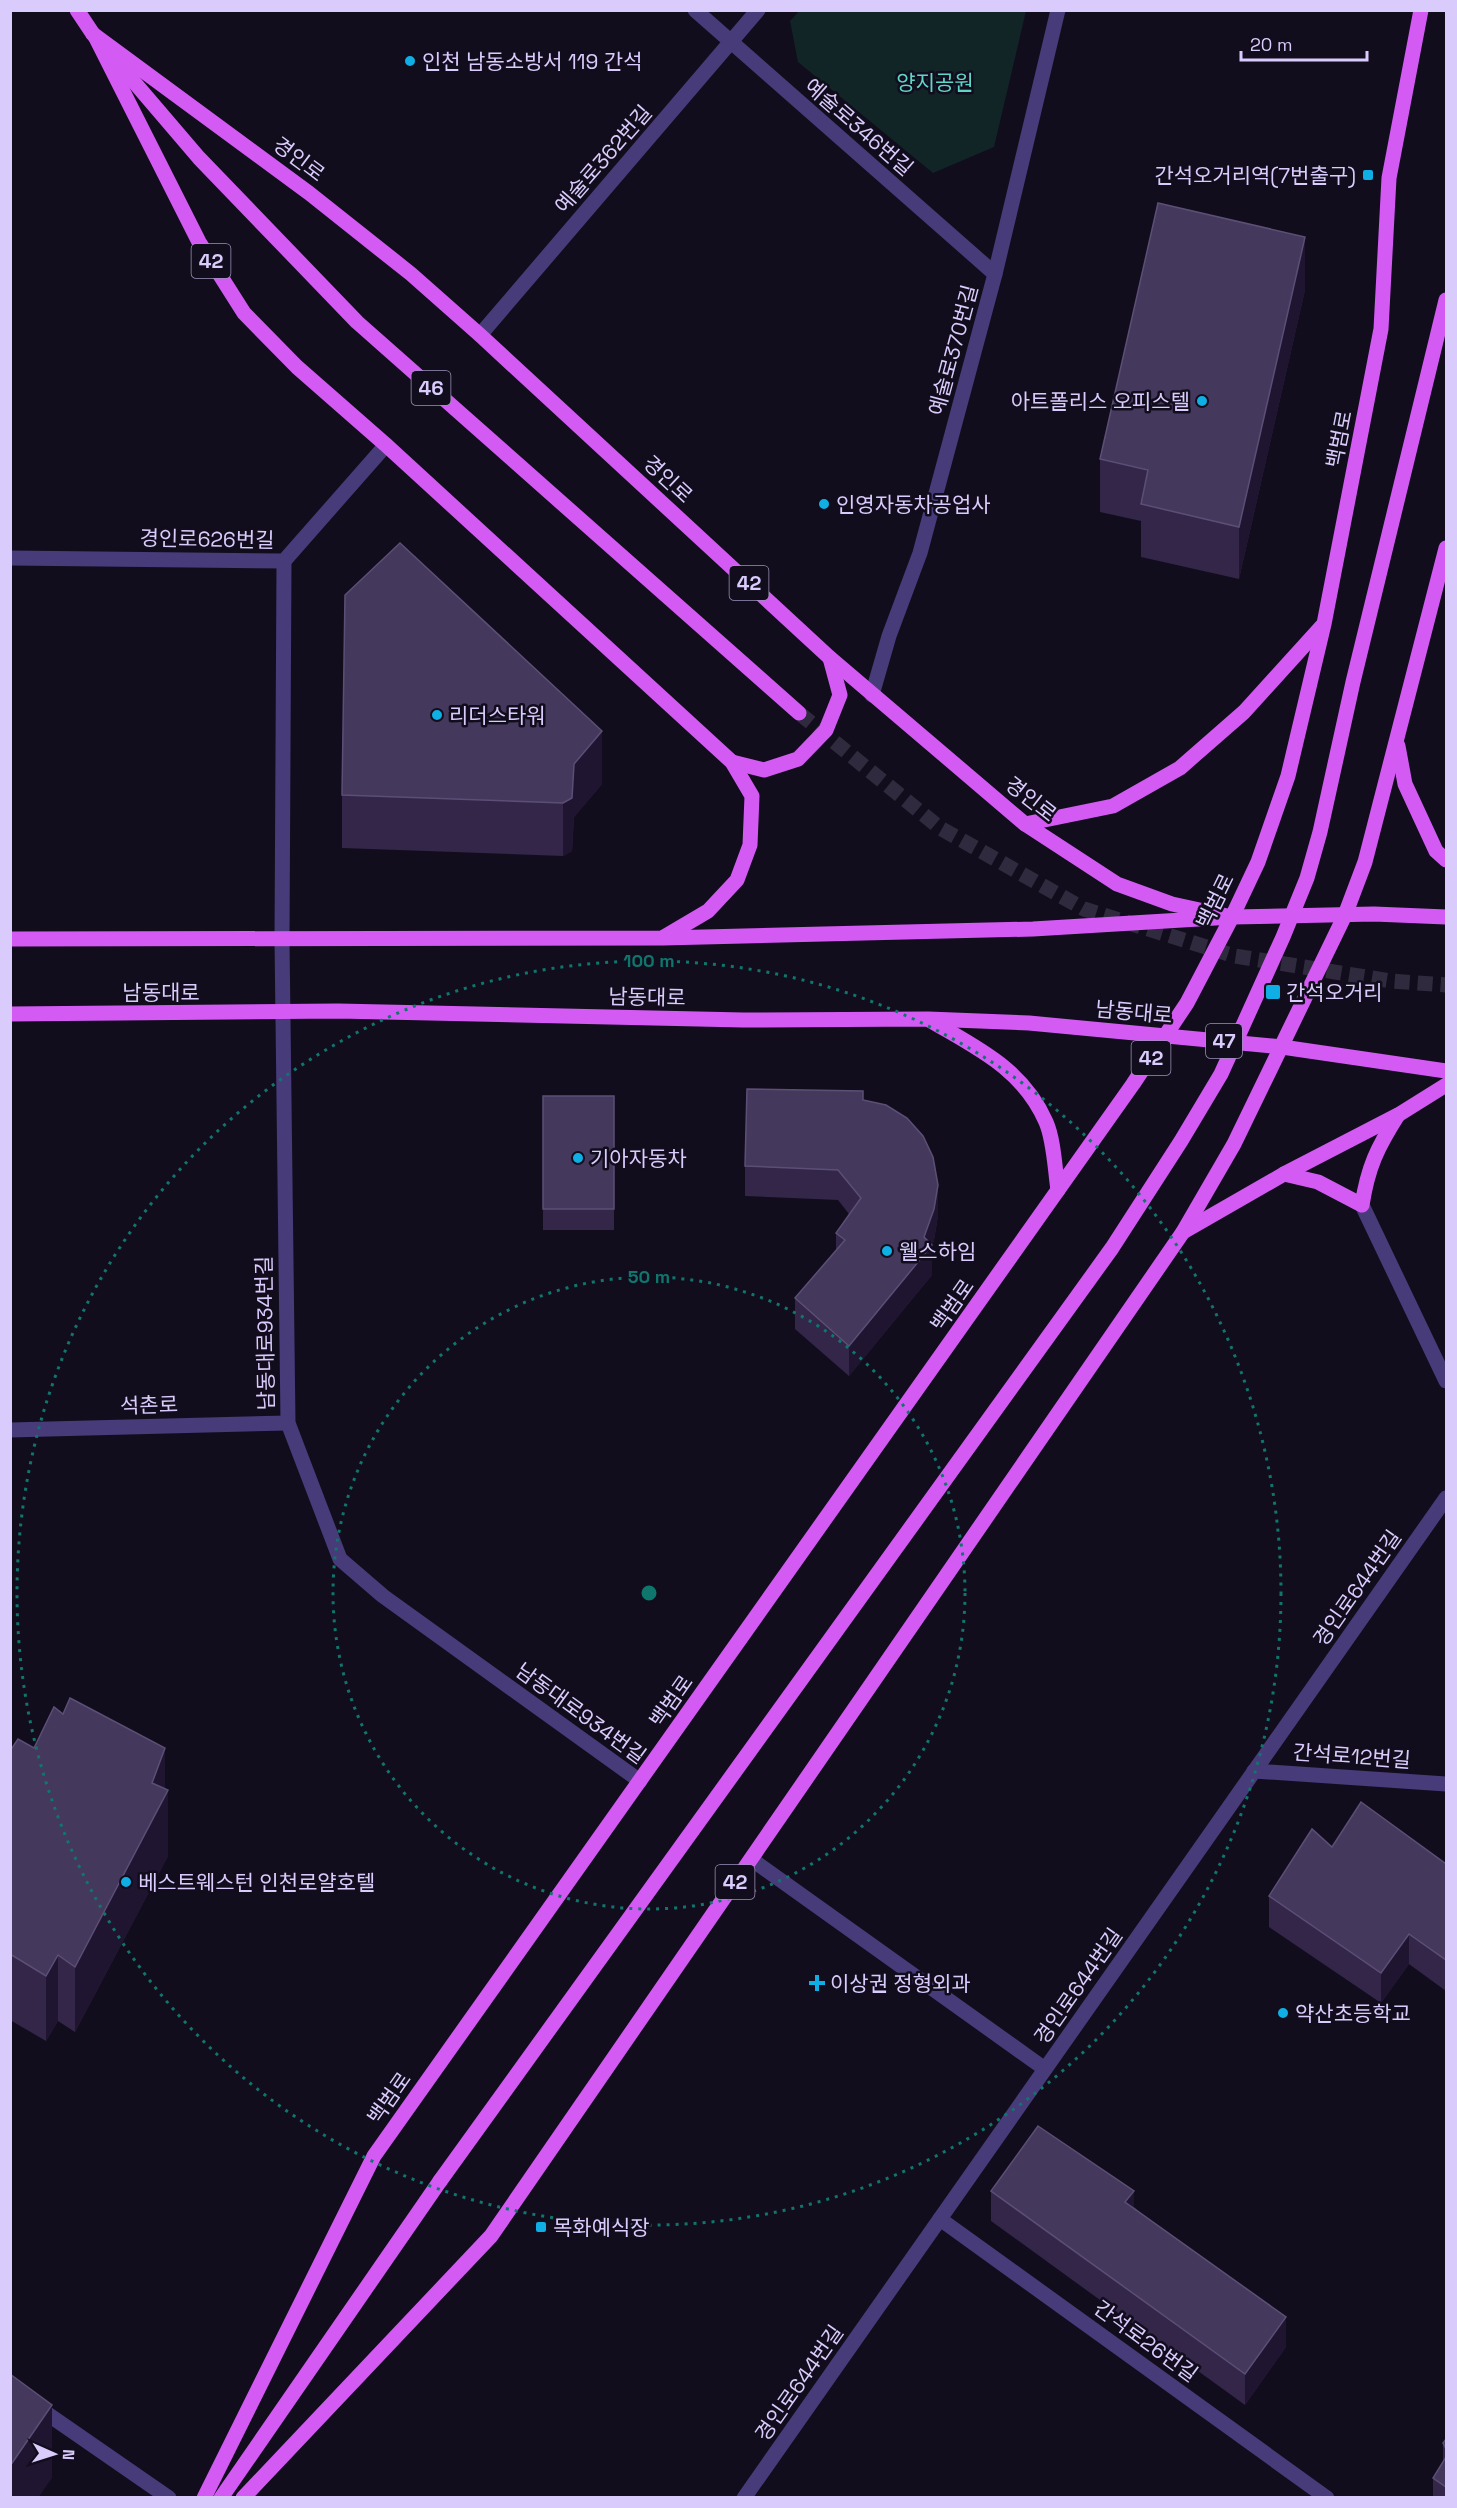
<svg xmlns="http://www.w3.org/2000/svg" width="1457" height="2508" font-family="'Space Grotesk','Noto Sans KR',sans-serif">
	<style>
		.green { fill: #112426 }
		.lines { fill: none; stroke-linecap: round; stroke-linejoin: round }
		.major-tunnel { stroke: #302a3e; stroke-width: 15; stroke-dasharray: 15 8; stroke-linecap: butt }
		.minor { stroke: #473b79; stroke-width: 15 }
		.major { stroke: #d35bf4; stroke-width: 15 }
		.major-bridge { stroke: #d35bf4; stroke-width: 15 }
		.wall { fill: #332649 }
		.shaded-wall { fill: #1f1530 }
		.building { fill: #45385d; stroke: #5c4f76; stroke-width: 1.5 }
		.ring { fill: none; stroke: #0f766e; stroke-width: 3; stroke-dasharray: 3 6 }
		.poi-dot { fill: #0faee4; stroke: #120d1d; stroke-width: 2 }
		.labels { text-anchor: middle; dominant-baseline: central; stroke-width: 5; stroke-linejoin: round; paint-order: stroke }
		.shield { fill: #120d1d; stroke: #9d93b9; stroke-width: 1.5 }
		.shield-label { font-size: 20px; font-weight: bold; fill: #d9ccfc }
		.poi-label { font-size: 21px; fill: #d9ccfc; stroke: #120d1d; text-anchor: start }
		.park-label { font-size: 21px; fill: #5ed6ca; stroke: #120d1d }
		.street-label { font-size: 21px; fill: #d9ccfc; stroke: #120d1d }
		.centre { fill: #0f766e; stroke: #120d1d; stroke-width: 3 }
		.ring-label { font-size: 18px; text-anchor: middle; font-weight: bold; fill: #0f766e; stroke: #120d1d; stroke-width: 5; stroke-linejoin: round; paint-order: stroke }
	</style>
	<rect width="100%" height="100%" fill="#120d1d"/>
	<path class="green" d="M800,10l226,1 -32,136 -61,26 -135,-111 -8,-41z"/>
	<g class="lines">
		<path class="major-tunnel" d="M799,713l141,115 144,81 151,47 156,25 55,4"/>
		<g class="minor">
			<path d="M695,10l300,264"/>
			<path d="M480,335l278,-325"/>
			<path d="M10,558l274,3 102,-116"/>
			<path d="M284,561l-2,378 6,484 52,136 43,37 257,185"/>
			<path d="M872,695l17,-59 31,-83 75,-279 63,-264"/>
			<path d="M1362,1205l84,176"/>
			<path d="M10,1430l278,-7"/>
			<path d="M1254,1771l192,13"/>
			<path d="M751,1859l294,210"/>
			<path d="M940,2219l387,279"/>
			<path d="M10,2388l159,110"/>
			<path d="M744,2498l702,-1000"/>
		</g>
		<g class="major">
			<path d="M77,10l16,24 106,124 158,164 442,391"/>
			<path d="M93,34l216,159 102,81 69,61 350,323 195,166 92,60 55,20 60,13"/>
			<path d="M95,36l104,206 45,71 53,54 89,78 346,317 20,34 -2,49 -13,35 -29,31 -44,26"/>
			<path d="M1398,746l7,38 31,67 10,9"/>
			<path d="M732,762l32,8 34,-11 28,-29 14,-35 -10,-37"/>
			<path d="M1025,824l88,-18 67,-38 64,-56 78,-86"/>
			<path d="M10,939l653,-1 370,-9 199,-12 142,-3 72,3"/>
			<path d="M10,1014l328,-3 405,9 185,-1 101,4 253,24 164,24"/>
			<path d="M931,1021c46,27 92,48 115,101 8,18 9,48 12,68"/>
			<path d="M1284,1174l34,8 44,23c6,-38 15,-57 36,-90"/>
			<path d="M1183,1232l101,-58 114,-59 48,-30"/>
			<path d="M204,2498l170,-342 759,-1072 54,-81 45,-86 26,-55 30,-86 36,-152 57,-295 8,-151 32,-168"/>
			<path d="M221,2498l219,-317"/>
			<path d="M243,2498l248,-262 692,-1004 51,-88 111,-229 20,-53 81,-314"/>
		</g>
		<path class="major-bridge" d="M440,2181l672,-933 69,-107 40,-67 62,-137 24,-59 13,-46 33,-150 93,-382"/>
	</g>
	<g class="wall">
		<path d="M1305,290l-66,289 -98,-22v-36l-41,-9v-53z"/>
		<path d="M602,784l-28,33 -2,34 -9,5 -221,-8v-53z"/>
		<rect x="543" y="1096" width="71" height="134"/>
		<path d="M863,1100l75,116 -4,24 -2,5v30l-83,101 -54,-47v-31l41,-47v-18l13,-19 -11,-14 -93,-4v-30z"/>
		<path d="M34,1748l131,41 3,67 -93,176 -17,-11 -12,20 -36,-21v-269z"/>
		<path d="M1332,1847l114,17v127l-37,-27 -28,39 -112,-76v-31z"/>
		<path d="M991,2191l143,16 152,140 -41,58 -254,-184z"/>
		<path d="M1446,2439v59h-13v-20l10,-16v-19z"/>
	</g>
	<g class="shaded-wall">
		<path d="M1305,237v53l-66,289v-52z"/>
		<path d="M602,731v53l-28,33 -2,34 -9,5v-53l11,-39z"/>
		<path d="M938,1185v31l-4,24 -2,5v30l-83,101v-30z"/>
		<path d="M165,1748v47l3,-5v66l-93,176v-65z"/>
		<path d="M1409,1934v30l-28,39v-30z"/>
		<path d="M58,1955v66l-12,20v-65z"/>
		<path d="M1134,2191v31l-9,-20z"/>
		<path d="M1286,2317v30l-41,58v-31z"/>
		<path d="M52,2405v73l-14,20h-28v-32z"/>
	</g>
	<g class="building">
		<path d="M1158,203l147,34 -66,290 -98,-23 7,-34 -48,-11z"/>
		<path d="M400,543l202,188 -28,33 -2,34 -9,5 -221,-8 3,-200z"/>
		<path d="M747,1089l116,2v9l23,5 21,13 16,18 10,21 5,28 -4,24 -10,28 8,8 -83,101 -54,-48 50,-58 -9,-7 25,-35 -23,-28 -93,-4z"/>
		<rect x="543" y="1096" width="71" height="113"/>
		<path d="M70,1698l95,50 -13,35 16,7 -93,177 -17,-12 -12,21 -36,-22v-203l8,-12 16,9 20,-41 9,7z"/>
		<path d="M1361,1802l85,62v96l-37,-26 -28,39 -112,-77 43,-67 20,18z"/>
		<path d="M1038,2126l96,65 -9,11 161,115 -41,57 -254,-183z"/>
		<path d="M10,2374l42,31 -42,61z"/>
		<path d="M1446,2439v10l-3,-6z"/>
		<path d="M1446,2457v30l-13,-9z"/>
	</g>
	<g class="ring">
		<circle cx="649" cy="1593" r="316"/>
		<circle cx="649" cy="1593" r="632"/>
	</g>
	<g class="poi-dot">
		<circle cx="410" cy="61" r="6"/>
		<rect x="1362" y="169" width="12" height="12" rx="3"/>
		<circle cx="1202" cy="401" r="6"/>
		<circle cx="824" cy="504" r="6"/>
		<circle cx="437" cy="715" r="6"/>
		<rect x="1265" y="984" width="16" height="16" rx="3"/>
		<circle cx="578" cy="1158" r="6"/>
		<circle cx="887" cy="1251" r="6"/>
		<circle cx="126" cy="1882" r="6"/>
		<path d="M814 1974h6v6h6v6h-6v6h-6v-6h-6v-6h6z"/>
		<circle cx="1283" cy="2013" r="6"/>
		<rect x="535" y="2221" width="12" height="12" rx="3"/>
	</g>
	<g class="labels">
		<g class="shield">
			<rect x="191.5" y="244" width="39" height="34" rx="4.5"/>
			<rect x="411.5" y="371" width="39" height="34" rx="4.5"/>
			<rect x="729.5" y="566" width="39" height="34" rx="4.5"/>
			<rect x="1206" y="1024" width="36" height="34" rx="4.5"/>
			<rect x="1131.5" y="1041" width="39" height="34" rx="4.5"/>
			<rect x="715.5" y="1865" width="39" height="34" rx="4.5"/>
		</g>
		<g class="shield-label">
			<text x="211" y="261">42</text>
			<text x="431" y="388">46</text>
			<text x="749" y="583">42</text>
			<text x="1224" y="1041">47</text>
			<text x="1151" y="1058">42</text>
			<text x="735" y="1882">42</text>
		</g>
		<g class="poi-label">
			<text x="422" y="61">인천 남동소방서 119 간석</text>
			<text x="1356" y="175" text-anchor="end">간석오거리역(7번출구)</text>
			<text x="1190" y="401" text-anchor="end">아트폴리스 오피스텔</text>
			<text x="836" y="504">인영자동차공업사</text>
			<text x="449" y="715">리더스타워</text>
			<text x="1286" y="992">간석오거리</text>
			<text x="590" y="1158">기아자동차</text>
			<text x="899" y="1251">웰스하임</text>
			<text x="138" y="1882">베스트웨스턴 인천로얄호텔</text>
			<text x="830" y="1983">이상권 정형외과</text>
			<text x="1295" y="2013">약산초등학교</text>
			<text x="553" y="2227">목화예식장</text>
		</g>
		<g class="park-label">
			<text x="935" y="82">양지공원</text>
		</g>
		<g class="street-label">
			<text transform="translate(859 127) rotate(41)">예술로346번길</text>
			<text transform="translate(299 159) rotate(37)">경인로</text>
			<text transform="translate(603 159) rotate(-49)">예술로362번길</text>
			<text transform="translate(953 350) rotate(-75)">예술로370번길</text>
			<text transform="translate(1339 439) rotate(-79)">백범로</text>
			<text transform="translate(668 479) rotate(43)">경인로</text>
			<text transform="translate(207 539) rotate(1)">경인로626번길</text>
			<text transform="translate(1031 799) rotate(38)">경인로</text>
			<text transform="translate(1215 901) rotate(-64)">백범로</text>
			<text x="161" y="992">남동대로</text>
			<text transform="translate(647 997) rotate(1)">남동대로</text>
			<text transform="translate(1134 1012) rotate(5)">남동대로</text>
			<text transform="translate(952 1305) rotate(-55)">백범로</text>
			<text transform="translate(265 1333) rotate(-91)">남동대로934번길</text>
			<text transform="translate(149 1405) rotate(-2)">석촌로</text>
			<text transform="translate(1357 1588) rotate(-55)">경인로644번길</text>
			<text transform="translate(671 1701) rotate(-55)">백범로</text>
			<text transform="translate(581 1713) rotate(36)">남동대로934번길</text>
			<text transform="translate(1352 1756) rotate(4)">간석로12번길</text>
			<text transform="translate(1078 1986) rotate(-55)">경인로644번길</text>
			<text transform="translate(389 2098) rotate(-55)">백범로</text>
			<text transform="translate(1146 2341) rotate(36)">간석로26번길</text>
			<text transform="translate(799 2383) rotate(-55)">경인로644번길</text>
		</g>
	</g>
	<circle cx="649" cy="1593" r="9" class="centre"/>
	<g class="ring-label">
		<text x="649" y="967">100 m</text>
		<text x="649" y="1283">50 m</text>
	</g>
	<rect width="1457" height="2508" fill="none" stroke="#d9ccfc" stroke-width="24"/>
	<g transform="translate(54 2454) rotate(93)" stroke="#120d1d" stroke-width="4.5" paint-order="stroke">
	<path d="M0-4.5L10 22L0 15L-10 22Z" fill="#d9ccfc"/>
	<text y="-9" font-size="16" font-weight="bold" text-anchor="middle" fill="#d9ccfc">N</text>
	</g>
	<path d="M1241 51v9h126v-9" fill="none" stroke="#d9ccfc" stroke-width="3"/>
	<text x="1250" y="51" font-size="18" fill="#d9ccfc" stroke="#120d1d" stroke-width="4.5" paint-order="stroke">20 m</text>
</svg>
